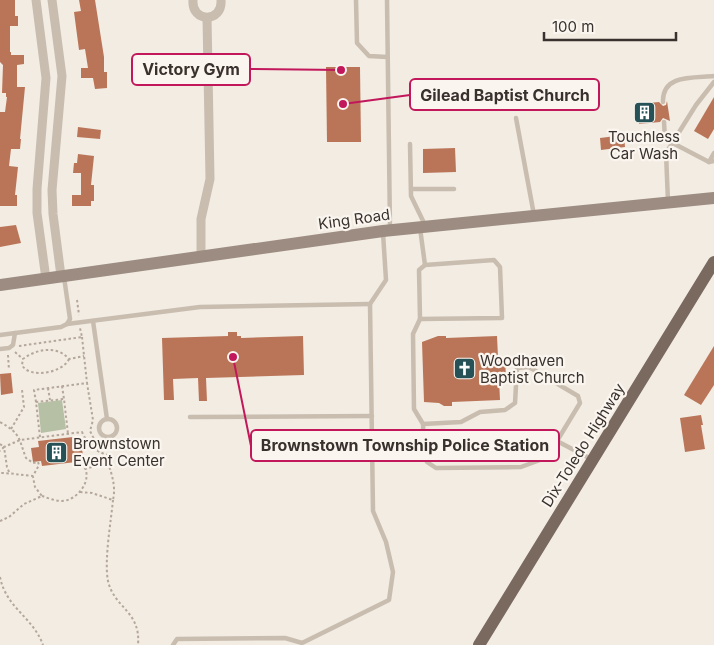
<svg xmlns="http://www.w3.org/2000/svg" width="714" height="645" font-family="Inter,sans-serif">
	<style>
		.green { fill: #b5c0a4 }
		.building { fill: #ba7558 }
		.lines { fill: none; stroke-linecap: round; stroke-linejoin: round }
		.path { stroke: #b5a79a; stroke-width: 2; stroke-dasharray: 2.5 2.5; stroke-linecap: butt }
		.service { stroke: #c9bdaf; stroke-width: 4.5 }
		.minor { stroke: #c9bdaf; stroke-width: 9 }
		.secondary { stroke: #9d8c81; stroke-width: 12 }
		.primary { stroke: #79695f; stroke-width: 12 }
		.labels { text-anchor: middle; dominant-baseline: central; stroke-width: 4.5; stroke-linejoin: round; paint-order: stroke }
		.poi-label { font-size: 15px; fill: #39312d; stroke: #faf5ef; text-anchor: start }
		.street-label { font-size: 15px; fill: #39312d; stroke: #faf5ef }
		.leader { fill: none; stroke: #c2185b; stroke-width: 2 }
		.callout-dot { fill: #c2185b; stroke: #faf5ef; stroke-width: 2 }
		.callout { fill: #faf5ef; stroke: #c2185b; stroke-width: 2 }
		.callout-label { font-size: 16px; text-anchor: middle; font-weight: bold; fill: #39312d }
	</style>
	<rect width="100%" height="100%" fill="#f2ece3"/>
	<path class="green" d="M62,400l4,29 -25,4 -3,-30z"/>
	<g class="building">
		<path d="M0,0h15v16h3v10h-8v26h1v3h13v9l-7,1v22h8l-5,52h1l-1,10h-9l-2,17 9,1 -3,28h2v11h-17v-94h5l2,-15h-1v-4h-4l1,-28 -3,-3z"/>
		<path d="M79,0h16l9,57v15h3v16l-12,1 -2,-11h-12v-10h7l-3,-19 -6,1 -5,-38 7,-1z"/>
		<path d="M326,67h34l1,75h-34z"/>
		<path d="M714,97v32l-6,10 -14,-8z"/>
		<path d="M667,101l3,20 -7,-3 -3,4 -21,2 -1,-20 21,-2 4,4 3,-1z"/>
		<path d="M78,127l23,3 -1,9 -23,-2z"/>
		<path d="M624,135l1,12 -24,3 -1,-12z"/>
		<path d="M455,148l1,24 -33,1v-24z"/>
		<path d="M78,154l16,2 -3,29h3v16h-3v5h-19v-11h9v-22h-8l1,-10h3z"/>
		<path d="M16,225l5,18 -21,4v-20z"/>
		<path d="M228,332h9v4h4v2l62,-2 1,39 -98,3 1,23h-8l-1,-23 -25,1 1,21h-10l-2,-62 66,-2z"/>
		<path d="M438,336h8v2l51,-2 1,21h7l1,22h-7l1,21 -48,2v4h-8l-5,-3 -15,-1 -2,-60z"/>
		<path d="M714,346v39l-13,20 -17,-10z"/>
		<path d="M11,373l2,20 -12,2 -1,-21z"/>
		<path d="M701,415l2,10h-2l4,24 -20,3 -5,-34z"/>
		<path d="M73,437l1,5 7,-1 2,15 -8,1 1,5 -34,4 -1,-5 -8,1 -2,-14 8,-1 -1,-6z"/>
	</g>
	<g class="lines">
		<g class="path">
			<path d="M77,300l2,15"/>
			<path d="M82,337l5,46"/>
			<path d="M19,346l63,-9 -2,-9"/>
			<path d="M15,352l8,7"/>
			<path d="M8,355l1,15"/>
			<path d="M69,359c-6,14 -40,20 -47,6l1,-6c13,-10 34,-14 46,0l15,-3"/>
			<path d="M62,386l2,13"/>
			<path d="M48,388l2,12"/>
			<path d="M36,402l-2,-12 53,-7 6,37 -3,11 4,8 6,6 -2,6"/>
			<path d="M0,422c21,12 18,15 26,36l7,5 5,-1 1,3 -6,11c-12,-1 -22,-3 -33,-3"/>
			<path d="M11,429l13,-22 -2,-17"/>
			<path d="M40,437l-4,-35 28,-3 4,35"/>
			<path d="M0,444l4,3 -4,4"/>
			<path d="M9,472l-2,-5 -3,-20 16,-7 62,-8c6,13 12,19 26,23v7"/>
			<path d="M80,492l12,1 21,7c3,-14 -1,-24 -5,-38l-23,7"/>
			<path d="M42,496c6,2 13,5 20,5 20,-1 36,-31 14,-41"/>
			<path d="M113,500c-2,21 -9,61 -5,81 6,27 33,30 30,64"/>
			<path d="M0,521l9,-4 15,-13 18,-8 -7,-9 -2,-10"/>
			<path d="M0,577c6,31 33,40 43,68"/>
		</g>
		<g class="service">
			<path d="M356,0l1,43 12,13 18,1"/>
			<path d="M387,0l3,229"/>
			<path d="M663,102c-1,-28 31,-24 51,-26"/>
			<path d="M516,118l18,97"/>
			<path d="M664,122l1,17 44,23 5,-1"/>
			<path d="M410,144l1,52 14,29"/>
			<path d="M709,162l5,-9"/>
			<path d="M411,189h43"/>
			<path d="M668,202l-2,-49 30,-48 18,-23"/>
			<path d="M420,228l5,37 -6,5 1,49 -7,15 1,75 9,15 1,30 3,8 9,6 85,-1 19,-7 17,-19 34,18"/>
			<path d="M420,319l82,-1 -2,-51 -6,-7 -69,5"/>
			<path d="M93,321l14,98"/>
			<path d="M67,324l133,-17 170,-3"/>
			<path d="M0,335l61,-8 6,-3 3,-5 -6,-42"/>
			<path d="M0,349l9,-1 4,-3 2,-12"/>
			<path d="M190,417l182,-1"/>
			<circle cx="108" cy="428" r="9"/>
			<path d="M423,424l38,-2 19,-10 25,-2 10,-7 2,-35 12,-1 49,29 2,7 -23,38"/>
			<path d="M173,645l4,-6 108,-1 17,5 87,-43 4,-28 -7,-30 -13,-31 -3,-207 16,-24 -3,-47"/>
		</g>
		<g class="minor">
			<path d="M36,0l10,78 -9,111v24l9,66"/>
			<path d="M52,0l10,76 -10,114 1,24 8,62"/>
			<path d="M193,0c-2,23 30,23 28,0"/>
			<path d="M201,256v-37l9,-40 -3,-161"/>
		</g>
		<path class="secondary" d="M0,285l383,-54 331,-33"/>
		<path class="primary" d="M479,645l235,-383"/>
	</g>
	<defs>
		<symbol id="building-square" viewBox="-11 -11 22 22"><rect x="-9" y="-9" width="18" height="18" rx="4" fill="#265157" stroke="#faf5ef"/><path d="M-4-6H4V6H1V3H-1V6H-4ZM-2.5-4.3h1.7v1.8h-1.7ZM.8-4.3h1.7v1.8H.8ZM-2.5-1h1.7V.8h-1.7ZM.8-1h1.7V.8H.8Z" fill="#fff"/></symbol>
		<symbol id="church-square" viewBox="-11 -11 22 22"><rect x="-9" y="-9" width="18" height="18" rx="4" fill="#265157" stroke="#faf5ef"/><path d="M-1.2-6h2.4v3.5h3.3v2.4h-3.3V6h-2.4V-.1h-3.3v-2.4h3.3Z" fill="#fff"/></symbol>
	</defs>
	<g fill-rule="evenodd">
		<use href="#building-square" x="632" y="100" width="25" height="25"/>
		<use href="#church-square" x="452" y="356" width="25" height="25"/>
		<use href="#building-square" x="44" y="440" width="25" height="25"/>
	</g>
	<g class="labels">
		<g class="poi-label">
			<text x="644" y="136" text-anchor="middle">Touchless<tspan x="644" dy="17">Car Wash</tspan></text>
			<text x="480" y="360">Woodhaven<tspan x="480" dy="17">Baptist Church</tspan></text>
			<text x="73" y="443">Brownstown<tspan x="73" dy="17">Event Center</tspan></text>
		</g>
		<g class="street-label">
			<text transform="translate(354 219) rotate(-8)">King Road</text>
			<text transform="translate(583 445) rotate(-58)">Dix-Toledo Highway</text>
		</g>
	</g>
	<path class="leader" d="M341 70L250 69M343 104L410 95M233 357L251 446"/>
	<g class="callout-dot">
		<circle cx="341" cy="70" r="5"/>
		<circle cx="343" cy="104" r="5"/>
		<circle cx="233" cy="357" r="5"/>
	</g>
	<g class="callout">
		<rect x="132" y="54" width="118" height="31" rx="5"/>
		<rect x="410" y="79" width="189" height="31" rx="5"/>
		<rect x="251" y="430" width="308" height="31" rx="5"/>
	</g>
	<g class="callout-label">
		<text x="191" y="75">Victory Gym</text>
		<text x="505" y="101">Gilead Baptist Church</text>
		<text x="405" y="451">Brownstown Township Police Station</text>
	</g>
	<path d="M544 32v8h132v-8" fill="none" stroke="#39312d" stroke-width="2.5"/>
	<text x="552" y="32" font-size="15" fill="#39312d" stroke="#faf5ef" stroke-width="4" paint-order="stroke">100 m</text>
</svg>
